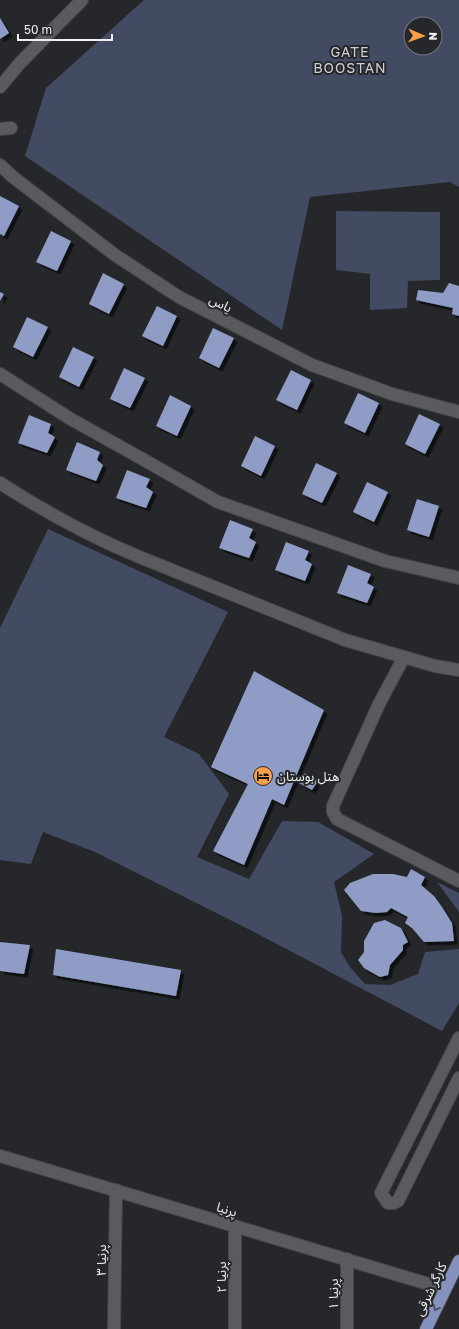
<svg xmlns="http://www.w3.org/2000/svg" width="459" height="1329" font-family="'Golos Text','Noto Sans Arabic',sans-serif">
	<style>
		.green { fill: #434b63; fill-rule: evenodd }
		.building { fill: #8e9cc6; filter: url(#shadow) }
		.lines { fill: none; stroke-linecap: round; stroke-linejoin: round }
		.minor-casing { stroke: #454648; stroke-width: 14 }
		.major-casing { stroke: #454648; stroke-width: 14 }
		.minor { stroke: #5a5b5e; stroke-width: 12 }
		.major { stroke: #8592be; stroke-width: 12 }
		.oneway { stroke: #474c5e }
		.labels { text-anchor: middle; dominant-baseline: central; stroke-width: 4; stroke-linejoin: round; paint-order: stroke }
		.street-label { font-size: 13px; fill: #eff0f2; stroke: #26272a }
		.poi-label { font-size: 13px; fill: #eff0f2; stroke: #26272a; text-anchor: start }
		.neighbourhood-label { font-size: 14px; letter-spacing: 1px; fill: #cdcfd3; stroke: #26272a }
	</style>
	<defs>
		<filter id="shadow"><feDropShadow dx="3.5" dy="3.5" stdDeviation="0" flood-color="#0009"/></filter>
	</defs>
	<rect width="100%" height="100%" fill="#26272a"/>
	<g class="green">
		<path d="M144,0h315v187l-9,-5 -140,15 -28,133 -257,-174 21,-68zM411,24h24v24h-24z"/>
		<path d="M336,211l104,1v68l-32,1 -1,27 -37,2v-36l-34,-4z"/>
		<path d="M48,529l180,83 -64,125 35,17 30,40 -32,63 52,22 33,-58 36,1 56,32 -40,28 8,34 -1,36 9,15 15,17 25,1 28,-11 7,-22 34,-3v54l-17,28 -184,-97 -163,-82 -52,-20 -12,32 -31,-4v-232z"/>
		<path d="M437,882l22,11v19z"/>
	</g>
	<g class="building">
		<path d="M0,18l9,15 -9,6z"/>
		<path d="M0,196l19,10 -15,30 -4,-2z"/>
		<path d="M51,231l20,10 -14,30 -21,-9z"/>
		<path d="M103,273l21,11 -15,30 -20,-10z"/>
		<path d="M449,283l10,3v30l-7,-2 1,-6 -37,-8 2,-10 25,3z"/>
		<path d="M0,292l4,2 -4,7z"/>
		<path d="M157,306l20,10 -14,30 -21,-10z"/>
		<path d="M27,317l21,10 -15,30 -20,-10z"/>
		<path d="M213,328l21,10 -15,30 -20,-10z"/>
		<path d="M73,347l21,10 -15,30 -20,-10z"/>
		<path d="M124,368l21,10 -15,30 -20,-9z"/>
		<path d="M291,370l20,10 -14,30 -21,-10z"/>
		<path d="M358,393l21,10 -14,30 -21,-10z"/>
		<path d="M170,395l21,11 -14,30 -21,-10z"/>
		<path d="M419,414l21,10 -15,30 -20,-10z"/>
		<path d="M29,415l22,9 -3,9 7,4 -8,16 -29,-10z"/>
		<path d="M255,436l20,10 -14,30 -20,-10z"/>
		<path d="M77,442l23,10 -3,8 6,5 -7,16 -30,-11z"/>
		<path d="M316,463l21,10 -15,30 -20,-9z"/>
		<path d="M127,470l23,9 -4,8 7,5 -7,16 -30,-10z"/>
		<path d="M367,482l21,10 -14,30 -21,-10z"/>
		<path d="M417,499l22,7 -10,31 -22,-7z"/>
		<path d="M230,520l23,9 -4,9 7,4 -7,16 -30,-10z"/>
		<path d="M286,542l23,9 -4,9 7,4 -7,17 -30,-11z"/>
		<path d="M348,565l23,9 -4,9 7,4 -7,16 -30,-10z"/>
		<path d="M254,671l70,39 -40,95 -12,-6 -28,66 -31,-14 35,-67 -37,-17z"/>
		<path d="M304,773l14,8 -6,9 -13,-7z"/>
		<path d="M411,869l14,8 -4,8 13,11 8,11 10,16 2,18 -30,1 -12,-14 -7,-5 3,-6 -17,-9 -4,4 -11,1 -15,-2 -17,-21 6,-7 23,-9h20l14,3z"/>
		<path d="M385,920l16,8 7,14 -5,3v5l-13,15 -2,10 -8,2 -16,-9 -6,-8 6,-8v-11l10,-18z"/>
		<path d="M0,942l30,3 -6,29 -24,-3z"/>
		<path d="M56,949l125,21 -5,26 -123,-21z"/>
	</g>
	<g class="lines">
		<defs>
			<g id="minor">
				<path d="M0,87l20,-24 62,-63"/>
				<path d="M0,129l11,-1"/>
				<path d="M0,165l13,12 102,78 64,42 133,68 80,29 67,18"/>
				<path d="M0,374l69,44 77,43 72,41 167,59 74,17"/>
				<path d="M0,483c45,29 93,55 142,75l203,82 90,26 24,4"/>
				<path d="M404,657l-25,47 -46,102v6l4,7 122,62"/>
				<path d="M459,1038l-78,155 7,10h6l4,-2 61,-123"/>
				<path d="M0,1156l445,133"/>
				<path d="M347,1259v70"/>
				<path d="M114,1329l2,-139"/>
				<path d="M235,1329v-103"/>
			</g>
			<path id="major" d="M426,1329l33,-68"/>
		</defs>
		<use href="#minor" class="minor-casing"/>
		<use href="#major" class="major-casing"/>
		<use href="#minor" class="minor"/>
		<use href="#major" class="major"/>
	</g>
	<defs><path id="oneway-chevron" d="M-2-3.5L2.5 0L-2 3.5" fill="none" stroke-width="1.6" stroke-linecap="round" stroke-linejoin="round"/></defs>
	<use class="oneway" href="#oneway-chevron" transform="translate(436 1308) rotate(116)"/>
	<defs>
		<symbol id="hotel-disc" viewBox="-11 -11 22 22"><circle r="9.5" fill="#f9a04c" stroke="#26272a"/><path d="M-6-4.5h1.5V1H6V5H4.5V3h-9V5H-6ZM-4 0a1.8 1.8 0 1 1 3.6 0ZM.5 0V-2.5h3Q6-2.5 6 0Z" fill="#111"/></symbol>
	</defs>
	<g fill-rule="evenodd">
		<use href="#hotel-disc" x="252" y="765" width="22" height="22"/>
	</g>
	<g class="labels">
		<g class="street-label">
			<text transform="translate(221 303) rotate(27)">یاس</text>
			<text transform="translate(227 1209) rotate(17)">پرنیا</text>
			<text transform="translate(101 1260) rotate(-90)">پرنیا ۳</text>
			<text transform="translate(221 1277) rotate(-90)">پرنیا ۲</text>
			<text transform="translate(430 1289) rotate(-64)">کارگر شرقی</text>
			<text transform="translate(333 1294) rotate(-90)">پرنیا ۱</text>
		</g>
		<g class="poi-label">
			<text x="277" y="776">هتل بوستان</text>
		</g>
		<g class="neighbourhood-label">
			<text x="350" y="51">GATE<tspan x="350" dy="16">BOOSTAN</tspan></text>
		</g>
	</g>
	<g transform="translate(423 36) rotate(92)"><circle r="19" fill="#26272a" stroke="#76777a"/>
	<path d="M0-3L7 15L0 10L-7 15Z" fill="#f9a04c"/>
	<text y="-6" font-size="11" font-weight="bold" text-anchor="middle" fill="#eff0f2">N</text>
	</g>
	<path d="M18 34v6h94v-6" fill="none" stroke="#eff0f2" stroke-width="2"/>
	<text x="24" y="34" font-size="12" fill="#eff0f2" stroke="#26272a" stroke-width="3" paint-order="stroke">50 m</text>
</svg>
